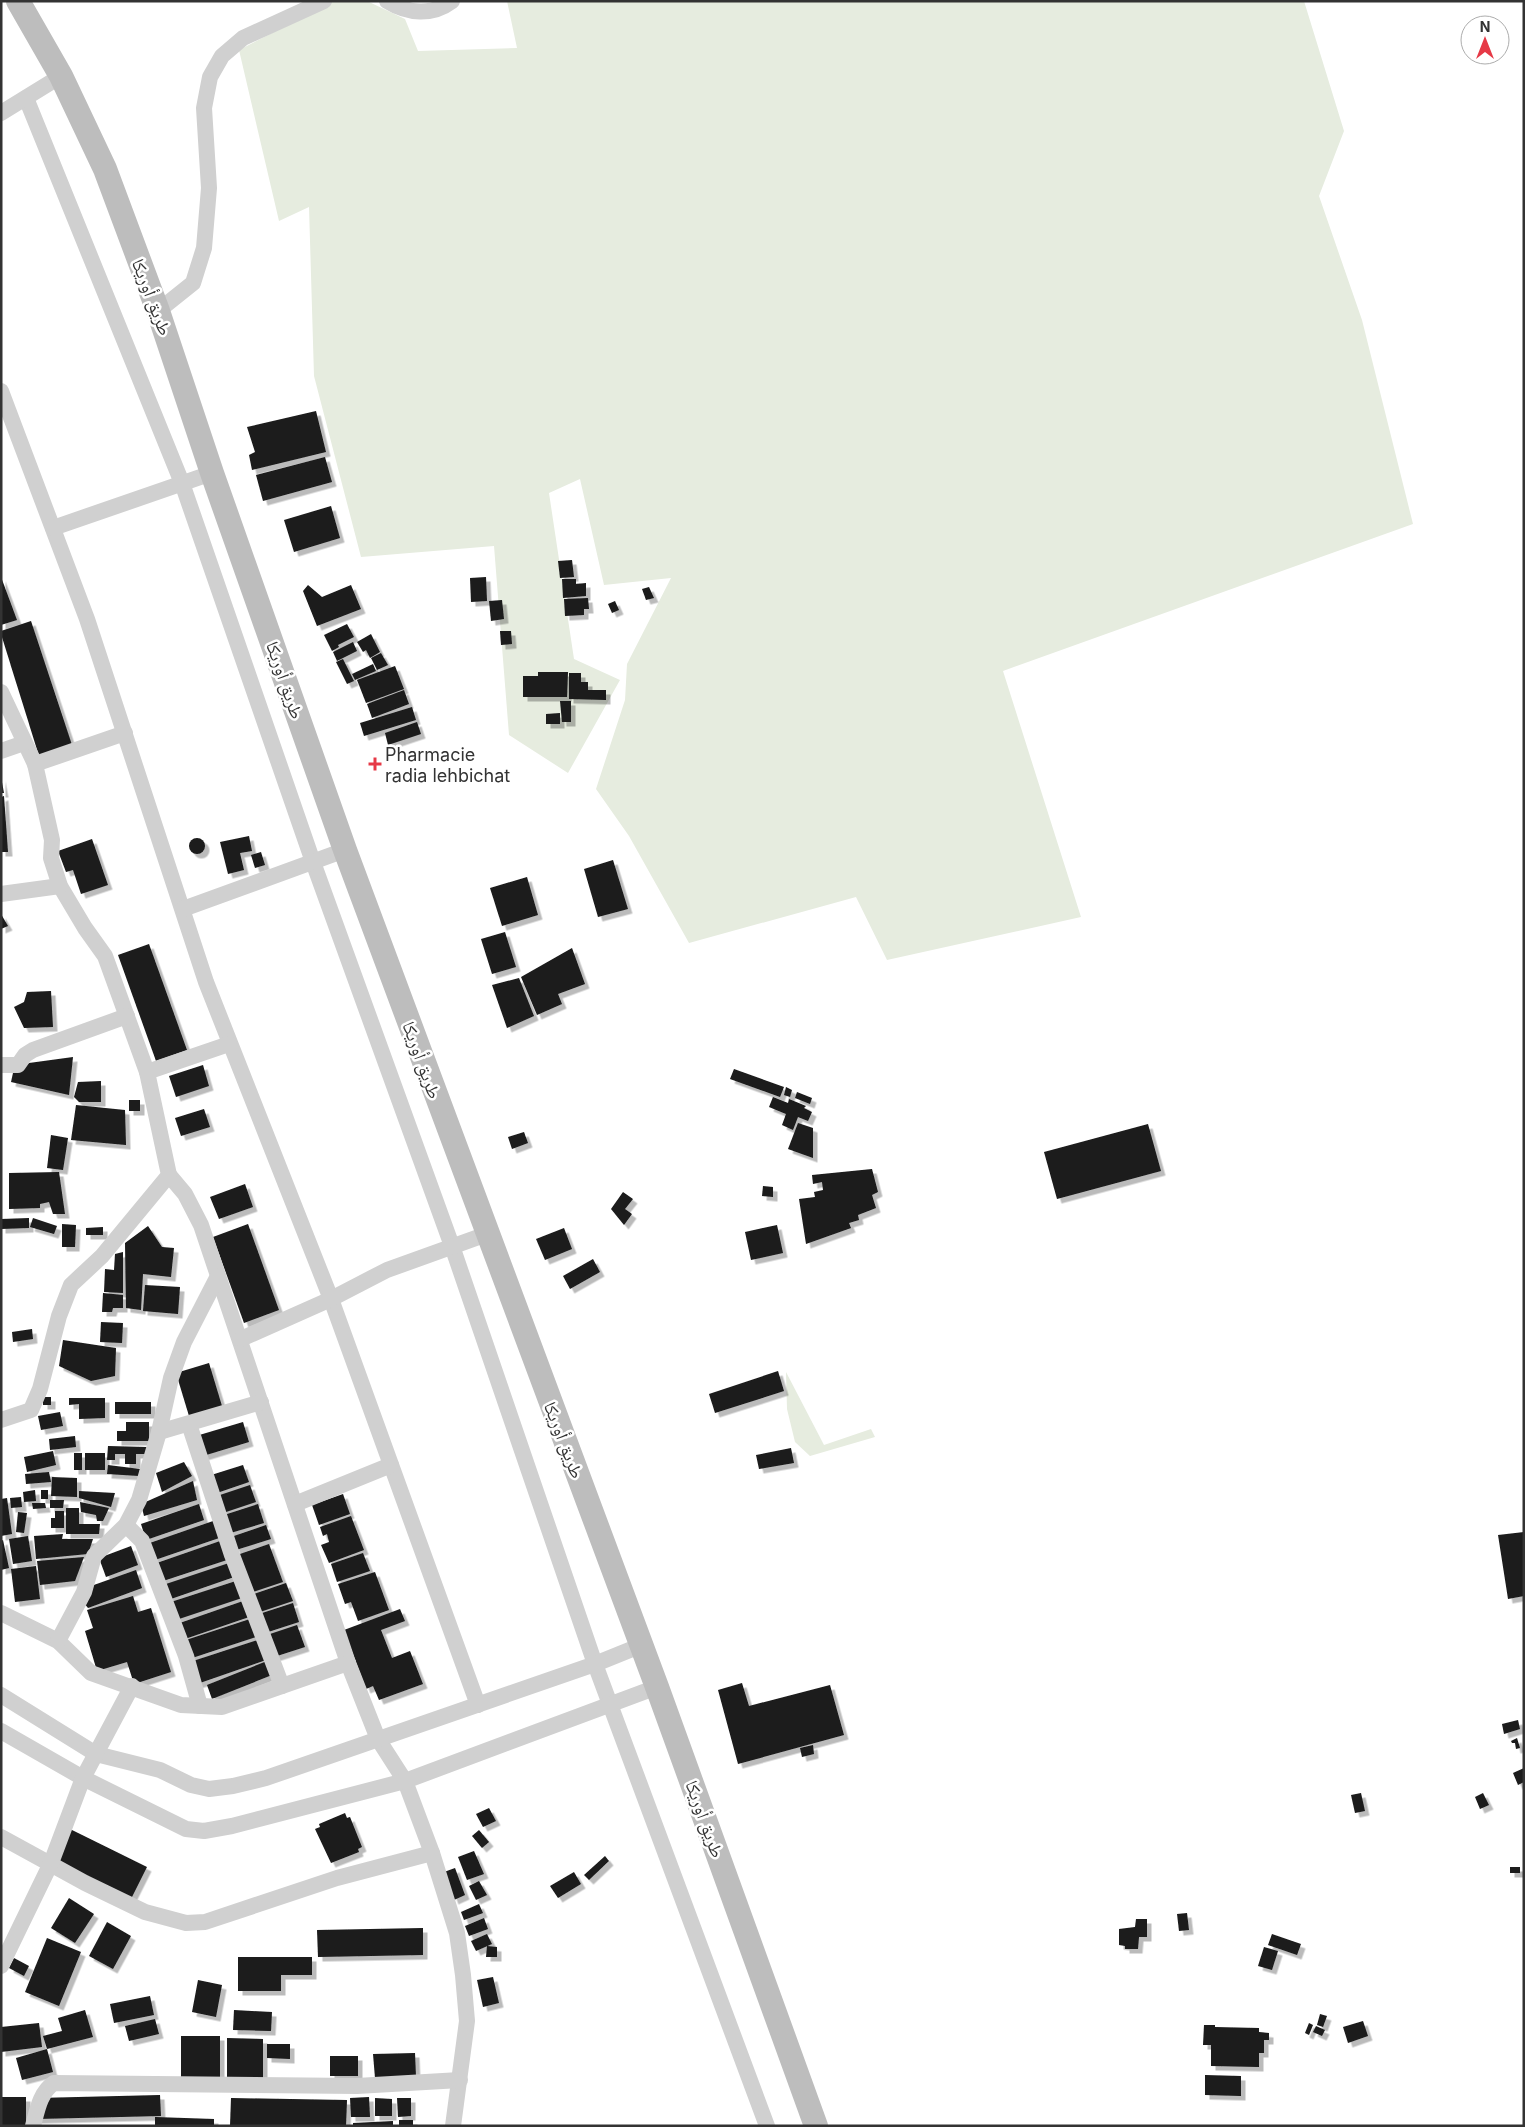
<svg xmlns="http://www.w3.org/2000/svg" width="1525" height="2127" font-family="Inter,'Noto Naskh Arabic',sans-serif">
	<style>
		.green { fill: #e6ecdf }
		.building { fill: #1a1a1a; filter: url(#shadow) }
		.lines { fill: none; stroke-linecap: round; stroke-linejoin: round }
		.street { stroke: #d0d0d0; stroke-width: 16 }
		.secondary { stroke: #bdbdbd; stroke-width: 24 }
		.poi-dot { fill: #e63946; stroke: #fff; stroke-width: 2 }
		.labels { text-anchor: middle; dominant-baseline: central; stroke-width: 5; stroke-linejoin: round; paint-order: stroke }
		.street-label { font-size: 18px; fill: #333; stroke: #fff }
		.poi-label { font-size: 18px; fill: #333; stroke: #fff; text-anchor: start }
	</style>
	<defs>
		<filter id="shadow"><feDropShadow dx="4.5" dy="4.5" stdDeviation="0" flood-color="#0004"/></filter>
	</defs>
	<rect width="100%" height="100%" fill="#fff"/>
	<g class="green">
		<path d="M334,1h33l38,18 13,32 99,-3 -10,-47h797l40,130 -25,65 43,124 51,204 -410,147 78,246 -194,43 -31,-63 -167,46 -60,-107 -33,-47 29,-89 2,-36 44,-86 -67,7 -24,-106 -31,14 25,166 46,21 -52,93 -59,-38 -15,-189 -133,11 -47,-181 -5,-169 -30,14 -40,-171z"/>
		<path d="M786,1372l38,73 47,-16 4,8 -65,19 -15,-14 -8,-33z"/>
	</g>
	<g class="building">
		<path d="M316,411l10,41 -74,18 -3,-15 6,-3 -8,-25z"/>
		<path d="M325,457l7,25 -69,19 -7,-26z"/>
		<path d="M331,506l9,32 -46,14 -10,-32z"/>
		<path d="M572,560l2,17 -14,1 -2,-17z"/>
		<path d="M1,577l16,43 -16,5z"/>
		<path d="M486,577l1,24 -16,1 -1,-24z"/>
		<path d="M562,579h14v5l10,-1v13l-23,2z"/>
		<path d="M308,585l14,12 29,-12 10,24 -44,17 -14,-35z"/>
		<path d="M649,587l5,11 -8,2 -4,-11z"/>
		<path d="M588,598l1,11h-5v6l-19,1 -1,-17z"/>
		<path d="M502,600l2,19 -13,2 -2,-20z"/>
		<path d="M615,601l4,9 -7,3 -4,-9z"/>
		<path d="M31,621l41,124 -33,11 -38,-122v-3z"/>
		<path d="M347,624l7,13 -16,8 1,2 -7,4 -8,-16z"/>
		<path d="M500,631h11l1,13 -11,1z"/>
		<path d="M371,634l9,18 -10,6 -4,-8 -3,2 -6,-10z"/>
		<path d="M353,642l4,9 -20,10 -4,-9z"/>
		<path d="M381,653l7,12 -11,5 -6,-12z"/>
		<path d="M343,659l11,22 -7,3 -11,-22z"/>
		<path d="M373,664l3,7 -21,9 -3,-6z"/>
		<path d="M395,666l9,23 -38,14 -9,-23z"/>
		<path d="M538,672h30l-1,25h-44v-21h15z"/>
		<path d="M569,673h12v9h7v8h18v10l-37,-1z"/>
		<path d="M404,690l5,14 -37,14 -5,-14z"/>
		<path d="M560,701h11v21h-9z"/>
		<path d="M412,707l4,13 -52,16 -4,-13z"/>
		<path d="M560,713v11h-14v-10z"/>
		<path d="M417,722l4,12 -33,11 -3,-12z"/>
		<path d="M1,777l3,16h-3z"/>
		<path d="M4,796l4,56h-7v-55z"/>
		<path d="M249,836l3,15 -12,2 4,17 -16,4 -8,-32z"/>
		<circle cx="197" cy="846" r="8"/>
		<path d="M92,839l16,46 -27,9 -8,-24 -7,2 -8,-21z"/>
		<path d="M261,852l4,13 -10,3 -4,-13z"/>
		<path d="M613,860l15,49 -30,8 -14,-48z"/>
		<path d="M527,877l11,38 -36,11 -12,-38z"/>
		<path d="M1,914l7,12 -7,3z"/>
		<path d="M505,932l11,35 -24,7 -11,-35z"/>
		<path d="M149,944l38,106 -31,11 -38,-106z"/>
		<path d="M572,948l13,36 -27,10 4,10 -25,11 -16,-38z"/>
		<path d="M519,978l15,38 -27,12 -15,-43z"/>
		<path d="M51,991l2,36 -29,1 -10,-21 10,-5 3,-10z"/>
		<path d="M73,1057l-4,38 -58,-13 2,-9 16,-10z"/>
		<path d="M203,1065l6,21 -33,11 -7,-21z"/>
		<path d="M734,1069l50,18 -4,10 -50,-18z"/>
		<path d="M101,1081v21h-22l-5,-5 4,-15z"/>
		<path d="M786,1087l6,3 -2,7 -6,-2z"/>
		<path d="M797,1092l15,6 -2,6 -15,-6z"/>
		<path d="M773,1097l15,6 1,-4 17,7 -2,2 8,4 -4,9 -10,-4 -5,13 -11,-5 4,-11 -17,-7z"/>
		<rect x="129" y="1100" width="11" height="11"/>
		<path d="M76,1105l49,5 1,35 -55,-5z"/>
		<path d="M204,1109l6,18 -29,9 -6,-18z"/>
		<path d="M798,1123l15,5v30l-25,-9z"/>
		<path d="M1148,1124l13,47 -104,28 -13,-47z"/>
		<path d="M524,1132l4,11 -16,6 -4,-12z"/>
		<path d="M51,1135l17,3 -5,32 -16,-2z"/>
		<path d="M872,1169l6,23 -6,3 4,13 -18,7 1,5 -10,3 2,5 -45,16 -7,-45 16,-2 -1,-5 9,-2 -1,-8 -9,2 -1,-9z"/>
		<path d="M59,1172l6,42h-12l-4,-12 -9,2v4l-31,1v-36z"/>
		<path d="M245,1184l8,23 -34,12 -9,-22z"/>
		<path d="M763,1186l10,1v10l-11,-1z"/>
		<path d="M623,1192l10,7 -8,10 7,5 -8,11 -13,-16z"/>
		<path d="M29,1218v10l-28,1v-10z"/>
		<path d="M33,1218l24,8 -3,8 -24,-7z"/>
		<path d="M62,1224l14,1 -1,22h-13z"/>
		<path d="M248,1224l31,86 -35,13 -31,-86z"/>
		<path d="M777,1225l6,28 -32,7 -6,-28z"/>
		<path d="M148,1226l14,21 12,1 -3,29 -28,-3 -2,36 -15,-2 -1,-65z"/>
		<path d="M103,1227v8h-17v-7z"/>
		<path d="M564,1228l8,21 -27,11 -9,-21z"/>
		<path d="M123,1252v41l-19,-1 1,-23 9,1 1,-16z"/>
		<path d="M593,1259l7,13 -30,17 -7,-13z"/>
		<path d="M145,1285l35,2 -2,27 -35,-3z"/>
		<path d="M103,1293l20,2v13h-10l-1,4h-10z"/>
		<path d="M101,1322l22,1 -1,20 -22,-1z"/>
		<path d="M32,1329l1,10 -20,3 -1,-10z"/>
		<path d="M63,1340l53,8 -1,28 -24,5 -32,-15z"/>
		<path d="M209,1363l13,43 -33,10 -13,-43z"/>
		<path d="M778,1371l6,20 -69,22 -6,-19z"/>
		<rect x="43" y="1397" width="8" height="8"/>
		<path d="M69,1398h36v20l-26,1v-15l-10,1z"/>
		<rect x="115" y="1402" width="36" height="12"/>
		<path d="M60,1412l3,14 -22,4 -3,-14z"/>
		<path d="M126,1422h23v19h-32v-10h9z"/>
		<path d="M243,1422l6,20 -46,14 -7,-20z"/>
		<path d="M75,1436l1,11 -26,3 -1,-11z"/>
		<path d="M108,1446l39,1 -1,7h-10v10h-11v-10h-10v6h-8z"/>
		<path d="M791,1448l3,15 -35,6 -3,-14z"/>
		<path d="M53,1451l3,14 -29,7 -3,-15z"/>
		<rect x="74" y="1453" width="8" height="17"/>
		<rect x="85" y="1453" width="20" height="17"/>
		<path d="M184,1462l8,14 -30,16 -6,-19z"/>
		<path d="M108,1465l32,4 -1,7 -32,-2z"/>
		<path d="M243,1465l6,17 -35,12 -6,-18z"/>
		<path d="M49,1472l2,10 -25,2 -1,-10z"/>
		<path d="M52,1477l25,1v19l-26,-1z"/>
		<path d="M193,1481l4,19 -53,16 -3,-12z"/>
		<path d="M250,1485l6,17 -36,12 -6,-17z"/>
		<path d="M35,1490l1,11 -12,1 -1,-10z"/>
		<rect x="41" y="1490" width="7" height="9"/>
		<path d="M79,1491l36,2 -4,14 -32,-9z"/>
		<path d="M343,1494l7,20 -31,11 -7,-20z"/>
		<path d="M21,1497l1,10 -11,1 -1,-10z"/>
		<path d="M7,1498l5,36 -11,2v-37z"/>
		<path d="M50,1500h14l-1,8h-13z"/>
		<path d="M80,1502l29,6 -6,13h-6l-1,-6 -15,-3z"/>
		<path d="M32,1503h13l1,5 -13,1z"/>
		<path d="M199,1504l5,16 -58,20 -5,-16z"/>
		<path d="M258,1504l6,19 -37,11 -6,-18z"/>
		<path d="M66,1508h13v16h21l-1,10h-33z"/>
		<path d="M55,1511h9v17h-13v-10h4z"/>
		<path d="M18,1512l9,1 -3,20 -8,-1z"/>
		<path d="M351,1516l13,34 -35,13 -8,-18 8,-3 -2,-8 -4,2 -3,-9z"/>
		<path d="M216,1520l6,17 -70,24 -5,-17z"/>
		<path d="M266,1525l5,14 -35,11 -5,-13z"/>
		<path d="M1524,1532v64l-16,3 -10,-64z"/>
		<path d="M63,1534l-1,5h31l-5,15 -52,5 -2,-23z"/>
		<path d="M28,1536l4,25 -19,3 -4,-25z"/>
		<path d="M3,1540l6,28 -8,2v-29z"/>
		<path d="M223,1540l7,19 -70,23 -6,-18z"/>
		<path d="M269,1544l14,38 -33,11 -13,-38z"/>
		<path d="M131,1546l7,19 -32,12 -7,-19z"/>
		<path d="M363,1553l7,18 -33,11 -6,-18z"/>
		<path d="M84,1557l-9,24 -35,4 -3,-24z"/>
		<path d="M232,1562l5,14 -69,24 -5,-15z"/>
		<path d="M36,1566l4,33 -25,3 -4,-33z"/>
		<path d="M136,1570l6,18 -54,20 -4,-5 7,-17z"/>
		<path d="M375,1572l14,38 -31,11 -7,-19 -6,2 -7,-20z"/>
		<path d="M239,1580l6,17 -69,23 -5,-18z"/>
		<path d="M286,1583l7,18 -36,12 -6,-18z"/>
		<path d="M133,1596l5,16 13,-4 20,64 -37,12 -7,-22 -30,9 -12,-40 8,-3 -6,-18z"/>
		<path d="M246,1600l6,16 -70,24 -5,-16z"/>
		<path d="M293,1603l6,19 -37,12 -6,-19z"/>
		<path d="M400,1609l5,12 -24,9 11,28 18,-7 13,33 -44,16 -6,-14 -7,3 -22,-59z"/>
		<path d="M253,1618l6,18 -70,23 -6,-18z"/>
		<path d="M297,1625l8,22 -31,10 -7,-22z"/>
		<path d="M261,1639l8,20 -72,25 -7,-22z"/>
		<path d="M267,1661l5,14 -60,24 -5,-14z"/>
		<path d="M742,1683l7,23 81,-21 14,50 -106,29 -20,-74z"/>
		<path d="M1518,1720l2,9 -16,5 -2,-10z"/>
		<path d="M1517,1738l3,10 -4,1 -1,-6h-3l-1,-2z"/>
		<path d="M813,1745l1,9 -12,3 -2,-9z"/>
		<path d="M1524,1768v14l-6,3 -5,-12z"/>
		<path d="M1361,1793l4,18 -10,2 -4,-18z"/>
		<path d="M1483,1793l6,12 -9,4 -5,-12z"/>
		<path d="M489,1808l7,13 -13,6 -7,-13z"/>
		<path d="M345,1813l2,5 3,-1 12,30 -4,2 1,3 -28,11 -16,-34 5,-2 -1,-3z"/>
		<path d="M70,1829l77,38 -17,34 -77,-38z"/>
		<path d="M479,1830l10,12 -7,6 -10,-12z"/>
		<path d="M474,1851l10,23 -17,6 -9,-23z"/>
		<path d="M605,1856l4,5 -20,19 -5,-5z"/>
		<rect x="1510" y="1867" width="10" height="6"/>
		<path d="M455,1868l10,27 -11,5 -10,-28z"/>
		<path d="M574,1872l7,12 -23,14 -8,-12z"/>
		<path d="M479,1881l8,14 -11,5 -7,-14z"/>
		<path d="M69,1898l25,16 -19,29 -24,-15z"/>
		<path d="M479,1904l4,9 -19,7 -3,-8z"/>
		<path d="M1187,1913l2,17 -10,1 -2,-17z"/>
		<path d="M484,1918l4,11 -19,7 -4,-10z"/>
		<path d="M1136,1919h11v18h-8l-1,12h-13v-3l-6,-1v-16l16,-2z"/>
		<path d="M107,1922l24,14 -18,33 -24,-13z"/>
		<path d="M423,1928v27l-105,2 -1,-27z"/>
		<path d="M487,1934l5,10 -16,7 -5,-10z"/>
		<path d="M1272,1934l29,10 -4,11 -29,-10z"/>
		<path d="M47,1938l34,14 -22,54 -34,-14z"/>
		<path d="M487,1946l10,1v10h-11z"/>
		<path d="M1264,1947l14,4 -6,19 -14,-4z"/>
		<path d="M238,1957h74v18h-31v16h-43z"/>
		<path d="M14,1958l15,8 -5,10 -15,-8z"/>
		<path d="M493,1977l6,26 -16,4 -6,-27z"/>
		<path d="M198,1980l24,5 -6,32 -24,-5z"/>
		<path d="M150,1996l4,19 -40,8 -4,-19z"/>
		<path d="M85,2010l8,27 -46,12 -4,-13 19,-5 -4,-13z"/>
		<path d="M234,2010l38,2 -1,19 -38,-1z"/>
		<path d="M1320,2014l7,2 -4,11 -6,-2z"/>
		<path d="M155,2019l4,15 -30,7 -4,-15z"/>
		<path d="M1363,2021l5,15 -20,7 -5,-16z"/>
		<path d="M39,2023l3,24 -41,5v-25z"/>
		<path d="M1309,2023l4,2 -4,10 -4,-2z"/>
		<path d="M1204,2025h11v2l44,1v4l10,1v7h-5v13h-5v14l-48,-1v-21h-8z"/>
		<path d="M1316,2026l9,4 -3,6 -9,-4z"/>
		<rect x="181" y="2036" width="39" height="44"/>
		<path d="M227,2038l36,1v40h-36z"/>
		<path d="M267,2044h23v15l-23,-1z"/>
		<path d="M47,2049l6,23 -31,8 -6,-22z"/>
		<path d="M415,2053l1,24 -41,1 -2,-24z"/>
		<rect x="330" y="2056" width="28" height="20"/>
		<path d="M1205,2075l36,1v20l-36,-1z"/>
		<path d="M160,2095l1,21 -124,3v-21z"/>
		<rect x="1" y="2097" width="25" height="29"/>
		<path d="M369,2097l1,20h-19l-1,-19z"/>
		<path d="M231,2098l116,2 -1,26h-116z"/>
		<path d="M375,2098l17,1v17h-17z"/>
		<path d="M397,2098h14v18l-13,1z"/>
		<path d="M155,2117l59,2v7h-59z"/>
		<rect x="399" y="2120" width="14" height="6"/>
		<path d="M393,2121v5h-40v-3z"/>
	</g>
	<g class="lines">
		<g class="street">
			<path d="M387,1c21,13 45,15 65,0"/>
			<path d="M26,98l156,385 131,379 139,384 143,418 172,462"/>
			<path d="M1,113l60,-37"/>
			<path d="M158,311l35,-28 11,-35 5,-60 -5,-80 6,-31 12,-21 21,-18 81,-37"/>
			<path d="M1,391l86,228 119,363 125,317 147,406"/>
			<path d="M53,528l159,-55"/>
			<path d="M1,692l34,72"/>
			<path d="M125,733l-90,31 17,76 -1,18 9,28 25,42 20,28 42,116"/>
			<path d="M1,751l23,-8"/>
			<path d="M1,894l59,-8"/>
			<path d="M183,909l162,-59"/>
			<path d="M1,1065h17l7,-10 8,-5 94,-34"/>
			<path d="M169,1175l16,19 16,31 147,438 30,76 27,42 27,72"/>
			<path d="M241,1339l90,-40 56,-29 100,-36"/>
			<path d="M1,1420l30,-10 9,-21 19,-73 12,-31 31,-29 67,-81 -22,-103 82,-28"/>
			<path d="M189,1424l43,131 50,131"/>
			<path d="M159,1432l102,-30"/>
			<path d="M295,1504l96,-39"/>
			<path d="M126,1525l16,16 44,115 14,50"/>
			<path d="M1,1613l57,28 33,32 90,32 41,2 126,-44"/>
			<path d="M58,1641l26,-49 10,-36 32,-31 13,-25 20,-68 12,-54 13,-36 34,-66"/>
			<path d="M1,1695l95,59 64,16 31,15 18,4 24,-3 33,-8 329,-114 47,-19"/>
			<path d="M1,1731l82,47 103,51 18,2 28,-5 173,-45 252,-94"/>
			<path d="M1,1837l84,46 60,29 41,11 19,-1 132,-44 95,-25 25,80 6,42 4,46 -14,105"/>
			<path d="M1,1966l50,-103 32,-85 49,-92"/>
			<path d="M33,2126c4,-15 7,-34 21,-43l303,3 103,-6"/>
		</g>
		<path class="secondary" d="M18,1l43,75 44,93 53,142 54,162 133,377 312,837 159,439"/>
	</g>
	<path class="poi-dot" d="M372.5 756.5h5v5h5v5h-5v5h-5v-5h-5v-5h5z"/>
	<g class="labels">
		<g class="street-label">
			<text transform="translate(152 297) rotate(69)">طريق أوريكا</text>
			<text transform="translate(285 680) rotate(71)">طريق أوريكا</text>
			<text transform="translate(422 1060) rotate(70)">طريق أوريكا</text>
			<text transform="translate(564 1440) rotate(69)">طريق أوريكا</text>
			<text transform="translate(705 1819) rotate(70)">طريق أوريكا</text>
		</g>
		<g class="poi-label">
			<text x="385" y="754">Pharmacie<tspan x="385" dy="21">radia lehbichat</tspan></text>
		</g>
	</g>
	<rect width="1525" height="2127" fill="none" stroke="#333333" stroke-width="5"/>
	<g transform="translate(1485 40)"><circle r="24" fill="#ffffff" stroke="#adadad"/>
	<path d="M0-4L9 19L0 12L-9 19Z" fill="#e63946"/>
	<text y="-8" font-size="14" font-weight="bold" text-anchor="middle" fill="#333333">N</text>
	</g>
</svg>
